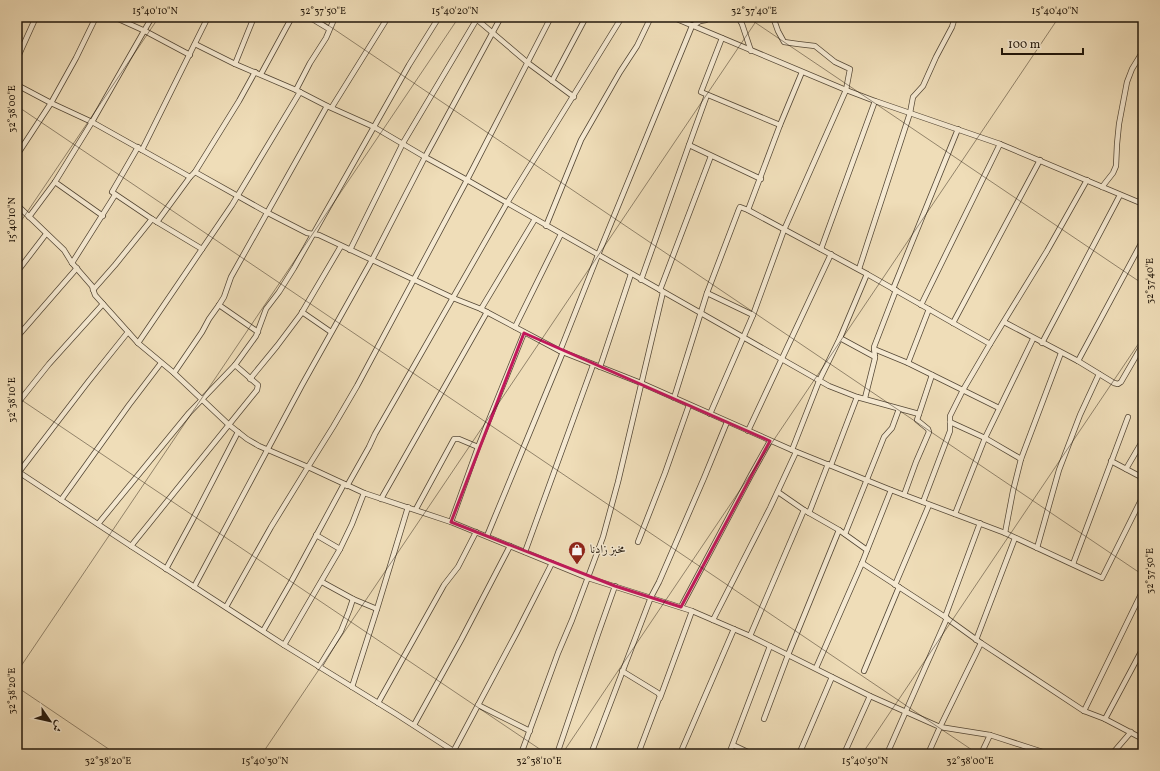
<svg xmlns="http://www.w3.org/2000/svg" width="1160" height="771" font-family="Vollkorn,Amiri,serif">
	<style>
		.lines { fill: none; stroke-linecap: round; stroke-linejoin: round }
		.street-casing { stroke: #554836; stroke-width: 6 }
		.street { stroke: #f5e9d1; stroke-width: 4.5 }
		.marked { fill: none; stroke: #c2185b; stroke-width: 3; stroke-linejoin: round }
		.ticks { fill: none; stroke: #22170b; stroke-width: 1; stroke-opacity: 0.45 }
		.labels { text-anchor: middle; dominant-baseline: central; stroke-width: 3; stroke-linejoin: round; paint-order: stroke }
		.poi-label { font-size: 12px; fill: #22170b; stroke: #f5e9d1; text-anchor: start }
		.neatline { fill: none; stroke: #22170b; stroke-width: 1.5 }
		.ticks-label { font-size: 10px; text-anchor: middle; fill: #22170b }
	</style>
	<rect width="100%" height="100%" fill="#efddb8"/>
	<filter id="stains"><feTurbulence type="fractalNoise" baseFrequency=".005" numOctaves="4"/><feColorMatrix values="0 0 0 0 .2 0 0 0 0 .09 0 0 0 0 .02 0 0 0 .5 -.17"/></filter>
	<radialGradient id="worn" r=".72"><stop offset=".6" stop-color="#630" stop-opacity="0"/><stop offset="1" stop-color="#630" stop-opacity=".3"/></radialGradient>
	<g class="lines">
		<defs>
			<g id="street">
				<path d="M114,17l31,14 45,24"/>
				<path d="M309,17l20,12"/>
				<path d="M474,17l54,46 46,34"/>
				<path d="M672,17l174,73 29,11 125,43 143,60"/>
				<path d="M738,17l4,7 9,27"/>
				<path d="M722,38l-21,54 79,33"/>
				<path d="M195,44l40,20 61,26 31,16 47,21 51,30 42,23 362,206 28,11 62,17"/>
				<path d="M17,59l19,-42"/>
				<path d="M235,64l19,-47"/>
				<path d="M261,74l31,-57"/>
				<path d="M552,81l34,-64"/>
				<path d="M17,85l34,18 41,19 98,55 5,-5 44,-71 16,-29"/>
				<path d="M296,90l14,-27 16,-25 9,-21"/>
				<path d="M332,107l56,-90"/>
				<path d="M689,145l72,34"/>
				<path d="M138,147l-26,45 40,27 50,30"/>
				<path d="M142,150l66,-133"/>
				<path d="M17,155l34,-52 25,-45 20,-41"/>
				<path d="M195,172l73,41 39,20 12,2 134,63 28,11 79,42 81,32 151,67 99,40 114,43 97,45 41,-82"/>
				<path d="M55,182l48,34"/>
				<path d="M1102,187l11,-14 3,-7 1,-22 2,-20 8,-42 5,-13 11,-18"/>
				<path d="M17,205l47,45 8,13 20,23 3,9 43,48 36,30 54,51 19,15 12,7 49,21 56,26 87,29 137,56 104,33 58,25 120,60 70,31 50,8 59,19"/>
				<path d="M748,210l32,-85 22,-53"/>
				<path d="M29,217l26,-35 37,-60 60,-105"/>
				<path d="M157,222l33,-45"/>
				<path d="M546,226l35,-86 39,-68 17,-26 14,-29"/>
				<path d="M821,249l54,-148"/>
				<path d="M350,250l53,-107 75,-126"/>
				<path d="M72,263l43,-68"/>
				<path d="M859,269l51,-156 3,-16 10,-11 13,-29 16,-30 3,-10"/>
				<path d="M17,272l29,-38"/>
				<path d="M641,280l48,-135 18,-50"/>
				<path d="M893,289l65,-160"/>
				<path d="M93,290l22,-25 37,-46"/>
				<path d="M660,290l51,-134"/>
				<path d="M707,293l46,22"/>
				<path d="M219,305l39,27"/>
				<path d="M921,305l79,-161"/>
				<path d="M481,309l54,-90"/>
				<path d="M302,312l29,20"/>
				<path d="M1004,322l74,39 36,22 4,1 3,-2 22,-38"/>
				<path d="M953,323l87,-163"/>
				<path d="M515,327l46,-93"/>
				<path d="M17,337l60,-69"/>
				<path d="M840,338l35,19"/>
				<path d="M138,343l94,-138 68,-113"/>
				<path d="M1042,343l78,-148"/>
				<path d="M874,349l34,14 91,45"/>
				<path d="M560,351l38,-96 94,-229 8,-5 6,-1 1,-3"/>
				<path d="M1078,361l65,-121"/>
				<path d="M908,363l21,-54"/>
				<path d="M600,367l31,-93"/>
				<path d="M174,373l28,-41 7,-13 10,-14 5,-8 7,-20 96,-171"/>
				<path d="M250,379l27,-33 24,-32 40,-68"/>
				<path d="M674,398l33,-105 32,-84 1,-2 8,3 119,64 123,70"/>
				<path d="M865,398l10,-40 -1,-11 22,-57"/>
				<path d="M17,404l32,-40 54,-60"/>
				<path d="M710,414l43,-99 31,-85 62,-140 4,-21 -15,-7 -20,-16 -17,-2 -14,-2 -6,-11 -5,-14"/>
				<path d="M950,422l35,16 36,21"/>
				<path d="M748,431l83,-177"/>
				<path d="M792,450l27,-69 21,-43 27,-64"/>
				<path d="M1111,461l32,17"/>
				<path d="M831,465l26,-68"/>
				<path d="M1126,469l17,-29"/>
				<path d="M17,471l114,75 153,99 112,69 62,40"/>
				<path d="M19,472l69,-90 40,-50"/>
				<path d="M347,486l22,-39 6,-13 27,-47 105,-184 115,-186"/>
				<path d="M778,492l26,18 35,20 28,20"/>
				<path d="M904,495l12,-33 13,-30 -1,-3 -11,-9 15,-45"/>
				<path d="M381,499l106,-187"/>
				<path d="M61,500l68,-95 32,-42"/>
				<path d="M923,502l27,-71v-15l13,-26 27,-46 57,-93 40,-71"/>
				<path d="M416,509l38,-70h5l19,8"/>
				<path d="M809,513l19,-49"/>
				<path d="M955,514l30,-76 48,-99"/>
				<path d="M451,522l27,-75 46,-114"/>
				<path d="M98,524l91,-111 46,-48 8,-11 13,-18 10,-27 13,-17 15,-24 115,-203 30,-48"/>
				<path d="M1005,533l8,-42 8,-32 40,-106"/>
				<path d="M845,534l39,-97 8,-9 7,-19"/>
				<path d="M316,535l24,14"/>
				<path d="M487,536l76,-184"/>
				<path d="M638,542l27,-69 24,-68"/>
				<path d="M131,546l126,-156 1,-5 -23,-20"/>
				<path d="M1037,548l22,-78 21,-55 19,-41"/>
				<path d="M525,552l68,-187"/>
				<path d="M862,563l83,54 36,26 103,68 21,8 38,20"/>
				<path d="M1073,564l55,-147"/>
				<path d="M166,569l26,-48 46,-89"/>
				<path d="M322,582l31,17 24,10"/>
				<path d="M895,585l34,-80"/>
				<path d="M194,587l108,-202 70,-125 53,-103 76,-140"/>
				<path d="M226,607l45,-80 37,-60 25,-40 24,-41 110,-206 84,-163"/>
				<path d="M681,607l70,-132 19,-34"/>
				<path d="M945,617l35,-94"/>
				<path d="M713,620l57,-112 26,-56"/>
				<path d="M263,631l27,-47 54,-100"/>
				<path d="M750,636l54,-126"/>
				<path d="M976,640l39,-102"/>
				<path d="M284,645l56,-96 12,-25 12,-31"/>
				<path d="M319,667l22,-36 8,-20 4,-12"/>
				<path d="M816,668l46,-105 29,-73"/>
				<path d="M622,671l36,22 2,3 -22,58"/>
				<path d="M864,671l35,-84"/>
				<path d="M352,687l25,-78 31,-102"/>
				<path d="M660,698l32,-87"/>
				<path d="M378,703l66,-118 14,-18 18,-35"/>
				<path d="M478,705l52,26"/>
				<path d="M1084,711l59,-121"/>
				<path d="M764,719l24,-64 51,-125"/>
				<path d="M1105,719l38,-71"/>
				<path d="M414,725l47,-85 49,-94"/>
				<path d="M733,745l19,9"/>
				<path d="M800,752l32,-75"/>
				<path d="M452,754l65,-122 35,-69"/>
				<path d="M521,754l37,-101 14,-33 31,-83 15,-55 45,-190"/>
				<path d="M557,754l41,-120 17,-48"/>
				<path d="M591,754l60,-157 8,-15 45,-104 23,-56"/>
				<path d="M680,754l54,-125"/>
				<path d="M729,754l41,-108"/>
				<path d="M844,754l26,-58"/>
				<path d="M887,754l60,-136"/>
				<path d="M928,754l12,-27 41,-84"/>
				<path d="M981,754l9,-19"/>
				<path d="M1112,754l19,-22"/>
			</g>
		</defs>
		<use href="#street" class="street-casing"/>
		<use href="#street" class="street"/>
	</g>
	<path class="marked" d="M524,333l246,108 -89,166 -66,-21 -164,-64z"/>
	<path class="ticks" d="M316,17l827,558M747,17l396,267M17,106l961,648M17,227l142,-210M17,397l530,357M17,672l442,-655M17,687l99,67M262,754l497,-737M562,754l497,-737M862,754l281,-417"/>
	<defs>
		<symbol id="shop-pin" viewBox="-11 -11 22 30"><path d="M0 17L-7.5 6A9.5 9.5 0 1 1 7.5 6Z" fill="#8f2418" stroke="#f5e9d1"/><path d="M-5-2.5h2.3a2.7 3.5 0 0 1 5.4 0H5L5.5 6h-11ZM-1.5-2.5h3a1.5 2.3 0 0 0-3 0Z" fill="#fff"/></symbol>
	</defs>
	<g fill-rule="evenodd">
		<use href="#shop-pin" x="567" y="540" width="20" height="27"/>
	</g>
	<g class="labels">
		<g class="poi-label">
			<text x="590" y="550">مخبز زادنا</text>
		</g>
	</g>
	<rect width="1160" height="771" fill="none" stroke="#efddb8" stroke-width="44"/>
	<g transform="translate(50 721) rotate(124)" stroke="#f5e9d1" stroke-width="3" paint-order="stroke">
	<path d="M0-3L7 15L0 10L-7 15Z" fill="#22170b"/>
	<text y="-6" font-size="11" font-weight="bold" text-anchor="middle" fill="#22170b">ش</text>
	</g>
	<path d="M1002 48v6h81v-6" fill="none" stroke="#22170b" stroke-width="2"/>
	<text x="1008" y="48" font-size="12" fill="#22170b" stroke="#f5e9d1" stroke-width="3" paint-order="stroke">100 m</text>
	<rect x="22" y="22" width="1116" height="727" class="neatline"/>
	<g class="ticks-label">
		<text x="155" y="14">15°40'10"N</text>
		<text x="323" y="14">32°37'50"E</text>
		<text x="455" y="14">15°40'20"N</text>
		<text x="754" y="14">32°37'40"E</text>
		<text x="1055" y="14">15°40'40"N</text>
		<text transform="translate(11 109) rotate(-90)" y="4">32°38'00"E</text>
		<text transform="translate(11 220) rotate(-90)" y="4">15°40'10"N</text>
		<text transform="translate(1149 281) rotate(-90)" y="4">32°37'40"E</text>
		<text transform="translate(11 400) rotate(-90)" y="4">32°38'10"E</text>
		<text transform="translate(1149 571) rotate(-90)" y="4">32°37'50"E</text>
		<text transform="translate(11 691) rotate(-90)" y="4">32°38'20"E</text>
		<text x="108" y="764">32°38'20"E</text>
		<text x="265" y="764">15°40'30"N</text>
		<text x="539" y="764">32°38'10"E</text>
		<text x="865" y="764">15°40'50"N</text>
		<text x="970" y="764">32°38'00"E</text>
	</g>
	<rect width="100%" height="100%" filter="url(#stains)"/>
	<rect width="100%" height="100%" fill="url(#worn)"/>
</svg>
